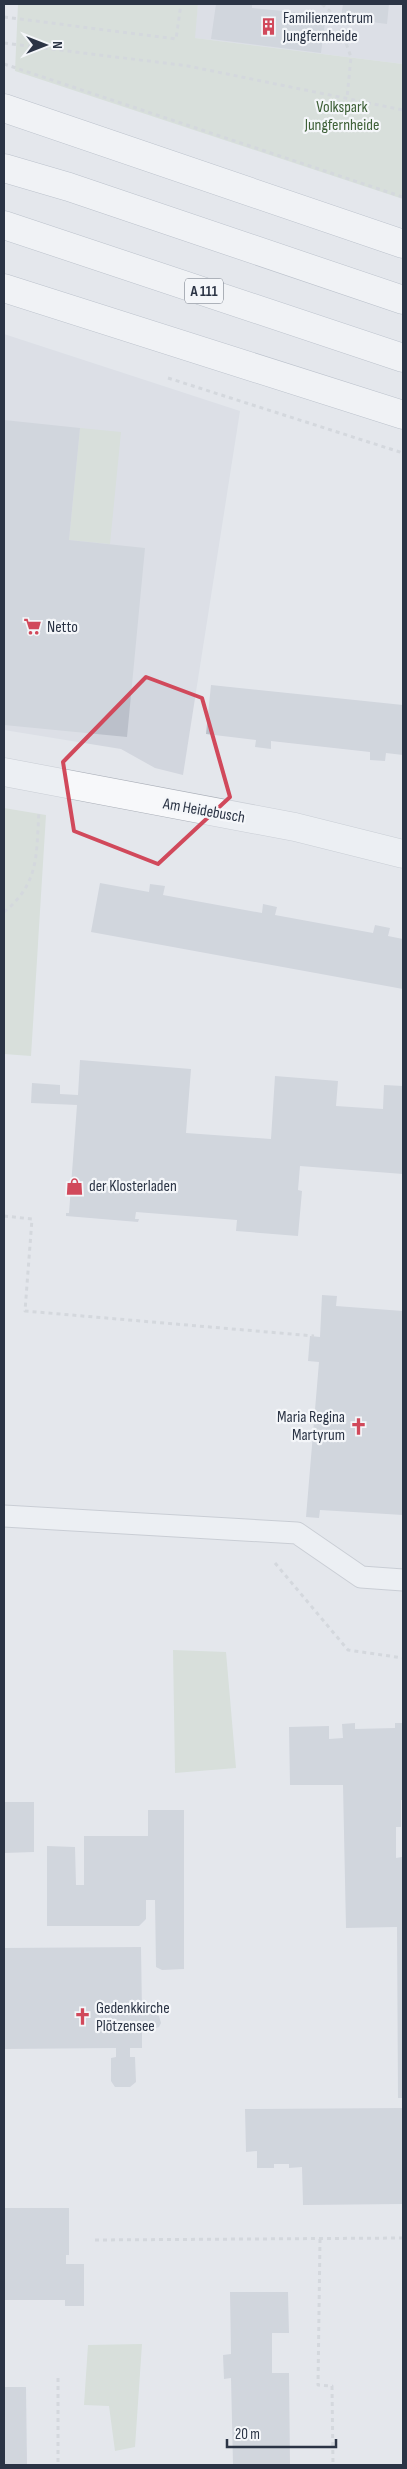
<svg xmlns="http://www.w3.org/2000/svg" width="407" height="2469" font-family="'Sofia Sans Condensed',sans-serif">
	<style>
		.built { fill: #d2d6de }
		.green { fill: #c9d6c5 }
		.building { fill: #bbc0ca }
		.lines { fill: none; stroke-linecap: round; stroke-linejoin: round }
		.lane-casing { stroke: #a9aeb7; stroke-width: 23 }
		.street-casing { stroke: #a9aeb7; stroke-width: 29 }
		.highway-casing { stroke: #8b94a3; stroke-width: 29 }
		.path { stroke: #c2c5cb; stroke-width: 3; stroke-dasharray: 4 4; stroke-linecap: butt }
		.lane { stroke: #f7f8fa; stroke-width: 21 }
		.street { stroke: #f7f8fa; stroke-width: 28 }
		.highway { stroke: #fff; stroke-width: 28 }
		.marked { fill: none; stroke: #d1495b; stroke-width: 4; stroke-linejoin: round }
		.labels { text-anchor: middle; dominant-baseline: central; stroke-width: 4.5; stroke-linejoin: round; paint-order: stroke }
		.shield { fill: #f4f6f9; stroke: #676e7b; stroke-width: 1 }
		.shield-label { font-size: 15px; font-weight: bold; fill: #2b3445 }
		.poi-label { font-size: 16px; fill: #2b3445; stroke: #f4f6f9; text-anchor: start }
		.park-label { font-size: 16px; fill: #3f6138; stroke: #f4f6f9 }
		.street-label { font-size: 16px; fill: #2b3445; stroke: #f4f6f9 }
	</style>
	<rect width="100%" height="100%" fill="#e4e7ec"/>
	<g class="built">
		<path d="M198,4h205v60l-209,-26z"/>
		<path d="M4,334l236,77 -57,364 -28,-7 -34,-19 -117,-19z"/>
	</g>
	<g class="green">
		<path d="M18,4h180l-3,34 208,26v135l-388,-128z"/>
		<path d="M80,428l41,4 -11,112 -41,-4z"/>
		<path d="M4,808l42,7 -15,241 -27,-2z"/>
		<path d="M173,1650l53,2 10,116 -61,5z"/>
		<path d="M142,2344l-7,103 -20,4 -6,-45 -25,-1 4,-60z"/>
	</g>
	<g class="building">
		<path d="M216,4h36v4l74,7 -5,38 -110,-14z"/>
		<path d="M343,4h46l-2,20 -46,-6z"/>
		<path d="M4,420l76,8 -11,112 76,8 -18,189 -123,-12z"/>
		<path d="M211,685l192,20v50l-17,-2 -1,8 -15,-1v-8l-99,-11v8l-16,-2 1,-7 -50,-6z"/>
		<path d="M100,883l49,9 1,-8 15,2 -2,9 99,18 1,-9 14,3 -2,8 98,18 2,-8 15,3 -2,8 15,3v50l-312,-57z"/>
		<path d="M80,1060l111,9 -5,64 85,6 4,-63 63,5 -2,25 47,3 1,-24 19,1v88l-103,-8 -2,24 4,1 -4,45 -62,-5 1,-11 -101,-8 -1,7h4l-1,3 -72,-6v-3h3l8,-108 -46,-2 1,-20 28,2v9l18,1z"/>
		<path d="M322,1295l15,1 -1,10 67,5v204l-83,-5 -1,8 -13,-1 13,-155 -11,-1 2,-25 10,1z"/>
		<path d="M355,1723v6l40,-1v-5h8v77h-2v27h-5v31l6,-1 1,25v216h-5l-1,-171 -51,1 -3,-143h-53l-1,-58 40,-1v13l14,-1 -1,-14z"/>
		<path d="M4,1802h30v50l-30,1z"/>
		<path d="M148,1810h36v159l-22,1 -6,-3 -1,-67h-9v19l-7,7h-92v-80l28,1 1,38h8v-49h64z"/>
		<path d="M141,1947l1,65h13l4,4 2,7 -2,4 -7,2 -10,-7v26h-12v9h5l1,25 -6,5h-15l-4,-6v-23l5,-1v-9l-112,1v-101z"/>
		<path d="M403,2108v96l-100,1 -1,-38 -13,1v-4h-15v4h-17v-17l-11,1 -1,-43z"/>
		<path d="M4,2208h65v47h-3v9h18v42h-19v-6h-61z"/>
		<path d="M230,2292h58l1,41h-17v40h17l1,92h-57l-2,-87 -7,1 -1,-24 8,-1z"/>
		<path d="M4,2387h22l1,78h-23z"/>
	</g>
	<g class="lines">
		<defs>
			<path id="lane" d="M4,1516l293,17 64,44 42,3"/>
			<path id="street" d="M4,772l291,55 108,27"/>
			<g id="highway">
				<path d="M4,108l399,136"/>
				<path d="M4,168l65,19 334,113"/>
				<path d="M4,225l399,133"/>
				<path d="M4,288l399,127"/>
			</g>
		</defs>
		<use href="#lane" class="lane-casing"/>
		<use href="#street" class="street-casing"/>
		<use href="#highway" class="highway-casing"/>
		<g class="path">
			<path d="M322,4l15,14 14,39 -4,41"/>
			<path d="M4,17l172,22 5,-35"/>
			<path d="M4,43l184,23 215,44"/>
			<path d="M4,64l399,133"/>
			<path d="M168,378l235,75"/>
			<path d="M4,912c36,-29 32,-58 35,-101"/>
			<path d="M4,1216l28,3 -7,92 289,25"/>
			<path d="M275,1563l73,87 55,8"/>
			<path d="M320,2239l-2,146 14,1 1,79"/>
			<path d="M95,2240l308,-2"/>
			<path d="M58,2378v87"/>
		</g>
		<use href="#lane" class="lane"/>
		<use href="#street" class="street"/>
		<use href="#highway" class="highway"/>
	</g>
	<path d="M0 0H407V2469H0ZM146,677l56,21 28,99 -72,67 -84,-33 -11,-69z" fill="#e4e7ec" fill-opacity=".55" fill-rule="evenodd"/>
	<path class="marked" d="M146,677l56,21 28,99 -72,67 -84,-33 -11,-69z"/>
	<defs>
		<symbol id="building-bare" viewBox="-9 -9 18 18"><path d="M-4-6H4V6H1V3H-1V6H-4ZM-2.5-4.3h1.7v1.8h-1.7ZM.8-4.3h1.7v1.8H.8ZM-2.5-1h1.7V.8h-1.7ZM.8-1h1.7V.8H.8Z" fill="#d1495b" stroke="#f4f6f9" stroke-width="2.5" paint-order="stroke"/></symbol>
		<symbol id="supermarket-bare" viewBox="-9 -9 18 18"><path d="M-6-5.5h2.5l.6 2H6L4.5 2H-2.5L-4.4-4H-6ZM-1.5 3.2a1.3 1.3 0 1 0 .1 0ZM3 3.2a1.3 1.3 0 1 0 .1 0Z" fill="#d1495b" stroke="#f4f6f9" stroke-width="2.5" paint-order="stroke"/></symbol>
		<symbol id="shop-bare" viewBox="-9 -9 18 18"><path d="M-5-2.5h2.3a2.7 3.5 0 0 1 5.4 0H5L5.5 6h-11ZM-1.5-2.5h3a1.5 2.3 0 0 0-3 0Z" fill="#d1495b" stroke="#f4f6f9" stroke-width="2.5" paint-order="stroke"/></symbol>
		<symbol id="church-bare" viewBox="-9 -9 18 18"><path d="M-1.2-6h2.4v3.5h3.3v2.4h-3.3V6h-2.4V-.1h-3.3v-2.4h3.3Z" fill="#d1495b" stroke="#f4f6f9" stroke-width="2.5" paint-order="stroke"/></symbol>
	</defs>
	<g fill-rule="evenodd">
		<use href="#building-bare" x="256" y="14" width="25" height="25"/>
		<use href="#supermarket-bare" x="20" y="614" width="25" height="25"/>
		<use href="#shop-bare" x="62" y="1174" width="25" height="25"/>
		<use href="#church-bare" x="346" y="1414" width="25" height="25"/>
		<use href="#church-bare" x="70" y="2004" width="25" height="25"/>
	</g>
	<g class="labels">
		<rect class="shield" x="185" y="278.5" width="38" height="25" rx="4"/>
		<g class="shield-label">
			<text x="204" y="291">A 111</text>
		</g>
		<g class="poi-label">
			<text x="283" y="18">Familienzentrum<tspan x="283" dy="18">Jungfernheide</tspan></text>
			<text x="47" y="627">Netto</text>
			<text x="89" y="1186">der Klosterladen</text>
			<text x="345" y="1417" text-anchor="end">Maria Regina<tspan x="345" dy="18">Martyrum</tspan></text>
			<text x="96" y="2008">Gedenkkirche<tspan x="96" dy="18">Plötzensee</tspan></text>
		</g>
		<g class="park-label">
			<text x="342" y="107">Volkspark<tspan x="342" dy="18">Jungfernheide</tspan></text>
		</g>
		<g class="street-label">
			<text transform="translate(204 811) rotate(10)">Am Heidebusch</text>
		</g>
	</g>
	<rect width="407" height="2469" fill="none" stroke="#2b3445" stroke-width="10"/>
	<g transform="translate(45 45) rotate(90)" stroke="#f4f6f9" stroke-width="4" paint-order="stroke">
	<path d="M0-4L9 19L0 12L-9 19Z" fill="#2b3445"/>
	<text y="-8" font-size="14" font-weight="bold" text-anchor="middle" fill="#2b3445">N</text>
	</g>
	<path d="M227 2439v8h109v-8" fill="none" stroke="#2b3445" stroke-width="2.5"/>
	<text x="235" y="2439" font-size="15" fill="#2b3445" stroke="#f4f6f9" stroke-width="4" paint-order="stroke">20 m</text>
</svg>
